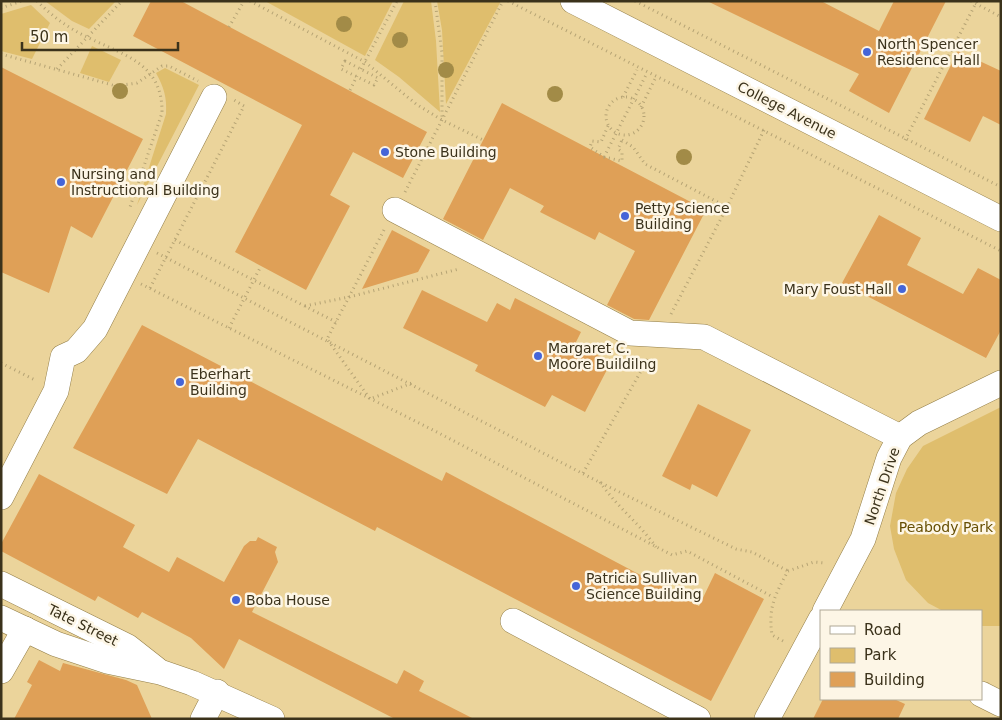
<svg xmlns="http://www.w3.org/2000/svg" width="1002" height="720" font-family="'DejaVu Sans',sans-serif">
	<style>
		.green { fill: #dfbe6d }
		.building { fill: #dfa057 }
		.lines { fill: none; stroke-linecap: round; stroke-linejoin: round }
		.minor-casing { stroke: #927d46; stroke-width: 26 }
		.path { stroke: #b5a374; stroke-width: 3; stroke-dasharray: 1 4; stroke-linecap: butt }
		.minor { stroke: #fff; stroke-width: 25 }
		.path-bridge { stroke: #b5a374; stroke-width: 3; stroke-dasharray: 1 4; stroke-linecap: butt }
		.tree { fill: #a28b47 }
		.poi-dot { fill: #4565d8; stroke: #fdf6e6; stroke-width: 2 }
		.labels { text-anchor: middle; dominant-baseline: central; stroke-width: 5; stroke-linejoin: round; paint-order: stroke }
		.poi-label { font-size: 14px; fill: #3b321b; stroke: #fdf6e6; text-anchor: start }
		.street-label { font-size: 14px; fill: #3b321b; stroke: #fdf6e6 }
		.park-label { font-size: 14px; fill: #674f03; stroke: #fdf6e6 }
	</style>
	<rect width="100%" height="100%" fill="#ebd49b"/>
	<g class="green">
		<path d="M45,1h71l-27,28 -17,-8z"/>
		<path d="M265,1h128l-28,55z"/>
		<path d="M404,1h27l5,40 4,71 -41,-35 -24,-17z"/>
		<path d="M437,1h64l-55,103 -4,-74z"/>
		<path d="M31,5l19,18 -18,36 -31,-8v-37z"/>
		<path d="M92,46l29,14 -12,22 -29,-9z"/>
		<path d="M165,68l34,17 -62,120 29,-91c1,-17 -2,-26 -10,-41z"/>
		<path d="M1001,407v219h-20v-15h-38l-15,-8 -22,-23 -12,-31 -4,-23 6,-33 11,-24 16,-23z"/>
	</g>
	<g class="building">
		<path d="M151,1h30l246,131 -24,46 -50,-26 -23,43 20,11 -44,84 -71,-38 67,-127 -169,-89z"/>
		<path d="M707,1h114l58,30 15,-30h52l-57,112 -40,-22 10,-17z"/>
		<path d="M958,51l43,20v54l-18,-9 -13,26 -46,-23z"/>
		<path d="M1,67l142,72 -51,99 -21,-12 -22,67 -48,-21z"/>
		<path d="M502,103l204,107 -57,110 -15,-1 -27,-14 28,-54 -36,-19 -4,8 -55,-28 4,-6 -34,-18 -27,52 -40,-21z"/>
		<path d="M879,215l42,23 -14,27 56,29 15,-26 23,12v50l-15,28 -144,-75z"/>
		<path d="M392,230l38,20 -12,22 -56,17z"/>
		<path d="M422,290l65,32 10,-19 13,7 5,-12 66,34 -6,12 36,18 -26,50 -33,-17 -7,12 -70,-36 3,-6 -75,-37z"/>
		<path d="M142,325l300,156 4,-9 253,134 16,-33 49,26 -53,102 -334,-174 -2,4 -177,-92 -31,55 -94,-46z"/>
		<path d="M698,404l53,26 -34,67 -25,-13 -2,6 -28,-14z"/>
		<path d="M39,474l96,51 -12,22 46,25 8,-15 47,25 20,-36 6,-5h6l2,-4 15,8 4,2 -2,5 3,10 -26,50 145,72 7,-14 20,11 -5,10 55,28h-79l-156,-80 -15,30 -33,-31 -49,-26 -4,6 -40,-22 -3,5 -94,-50v-7z"/>
		<path d="M39,660l21,11 3,-8 63,17 11,5 15,34h-138l18,-34 -5,-3z"/>
		<path d="M823,699h71l11,5 -7,15h-85z"/>
	</g>
	<g class="lines">
		<defs>
			<g id="minor">
				<path d="M573,1l428,218"/>
				<path d="M395,210l235,123 74,4 196,100"/>
				<path d="M1,497l55,-106 7,-34 13,-6 19,-22 119,-232"/>
				<path d="M1,584l127,63 28,22"/>
				<path d="M825,611l38,-72 26,-81 11,-21 19,-14 82,-40"/>
				<path d="M1,618l55,26 51,17 53,11 32,11 80,36"/>
				<path d="M513,621l185,98"/>
				<path d="M1,671l24,-42"/>
				<path d="M981,694l20,10"/>
				<path d="M203,719l14,-27"/>
				<path d="M767,719l54,-100"/>
			</g>
		</defs>
		<use href="#minor" class="minor-casing"/>
		<g class="path">
			<path d="M37,1c15,15 31,27 50,36 36,18 76,26 75,76l-32,94"/>
			<path d="M250,1l115,61 51,42 26,16 41,20"/>
			<path d="M435,1l7,52v66"/>
			<path d="M508,1l493,250"/>
			<path d="M635,1l366,186"/>
			<path d="M971,1l30,16"/>
			<path d="M1,8l21,-7"/>
			<path d="M229,27l15,-26"/>
			<path d="M1,54l115,32 21,-3 25,-17h7l29,15"/>
			<path d="M345,61l33,17 -4,7 -33,-16z"/>
			<path d="M57,69l65,-68"/>
			<path d="M361,69l36,-68"/>
			<path d="M350,90l7,-14"/>
			<path d="M623,97l14,-27"/>
			<circle cx="625" cy="116" r="19"/>
			<path d="M641,107l14,-28"/>
			<path d="M608,126l-7,16 -9,-1 -2,6 14,10 18,4v-9l-4,-3 4,-9"/>
			<path d="M622,140l11,7 12,17 82,43"/>
			<path d="M905,140l72,-139"/>
			<path d="M405,192l98,-191"/>
			<path d="M384,230l-57,109 43,60 42,-16"/>
			<path d="M175,240l161,82"/>
			<path d="M157,253l442,229 137,67 16,3 36,19"/>
			<path d="M141,284l290,145 241,126 15,-4 86,46"/>
			<path d="M150,288l94,-182 -10,-6"/>
			<path d="M305,306l44,-9 110,-28"/>
			<path d="M671,314l56,-107 37,-77"/>
			<path d="M229,328l32,-62"/>
			<path d="M1,363l34,17"/>
			<path d="M583,473l66,-116"/>
			<path d="M600,482c16,24 39,41 56,65"/>
			<path d="M783,641l-11,-6c-4,-28 3,-40 16,-64l26,-9 11,1"/>
		</g>
		<use href="#minor" class="minor"/>
		<path class="path-bridge" d="M604,157l42,-82"/>
	</g>
	<g class="tree">
		<circle cx="344" cy="24" r="8"/>
		<circle cx="400" cy="40" r="8"/>
		<circle cx="446" cy="70" r="8"/>
		<circle cx="120" cy="91" r="8"/>
		<circle cx="555" cy="94" r="8"/>
		<circle cx="684" cy="157" r="8"/>
	</g>
	<g class="poi-dot">
		<circle cx="867" cy="52" r="5"/>
		<circle cx="385" cy="152" r="5"/>
		<circle cx="61" cy="182" r="5"/>
		<circle cx="625" cy="216" r="5"/>
		<circle cx="902" cy="289" r="5"/>
		<circle cx="538" cy="356" r="5"/>
		<circle cx="180" cy="382" r="5"/>
		<circle cx="576" cy="586" r="5"/>
		<circle cx="236" cy="600" r="5"/>
	</g>
	<g class="labels">
		<g class="poi-label">
			<text x="877" y="44">North Spencer<tspan x="877" dy="16">Residence Hall</tspan></text>
			<text x="395" y="152">Stone Building</text>
			<text x="71" y="174">Nursing and<tspan x="71" dy="16">Instructional Building</tspan></text>
			<text x="635" y="208">Petty Science<tspan x="635" dy="16">Building</tspan></text>
			<text x="892" y="289" text-anchor="end">Mary Foust Hall</text>
			<text x="548" y="348">Margaret C.<tspan x="548" dy="16">Moore Buildilng</tspan></text>
			<text x="190" y="374">Eberhart<tspan x="190" dy="16">Building</tspan></text>
			<text x="586" y="578">Patricia Sullivan<tspan x="586" dy="16">Science Building</tspan></text>
			<text x="246" y="600">Boba House</text>
		</g>
		<g class="street-label">
			<text transform="translate(787 110) rotate(27)">College Avenue</text>
			<text transform="translate(882 486) rotate(-71)">North Drive</text>
			<text transform="translate(83 625) rotate(26)">Tate Street</text>
		</g>
		<g class="park-label">
			<text x="946" y="527">Peabody Park</text>
		</g>
	</g>
	<rect width="1002" height="720" fill="none" stroke="#3b321b" stroke-width="5"/>
	<rect x="820" y="610" width="162" height="90" fill="#fdf6e6" stroke="#afa895"/>
	<rect x="830" y="626" width="25" height="8" fill="#ffffff" stroke="#afa895"/>
	<text x="864" y="635" font-size="15" fill="#3b321b">Road</text>
	<rect x="830" y="648" width="25" height="15" fill="#dfbe6d" stroke="#afa895"/>
	<text x="864" y="660" font-size="15" fill="#3b321b">Park</text>
	<rect x="830" y="672" width="25" height="15" fill="#dfa057" stroke="#afa895"/>
	<text x="864" y="685" font-size="15" fill="#3b321b">Building</text>
	<path d="M22 42v8h156v-8" fill="none" stroke="#3b321b" stroke-width="2.5"/>
	<text x="30" y="42" font-size="15" fill="#3b321b" stroke="#fdf6e6" stroke-width="4" paint-order="stroke">50 m</text>
</svg>
